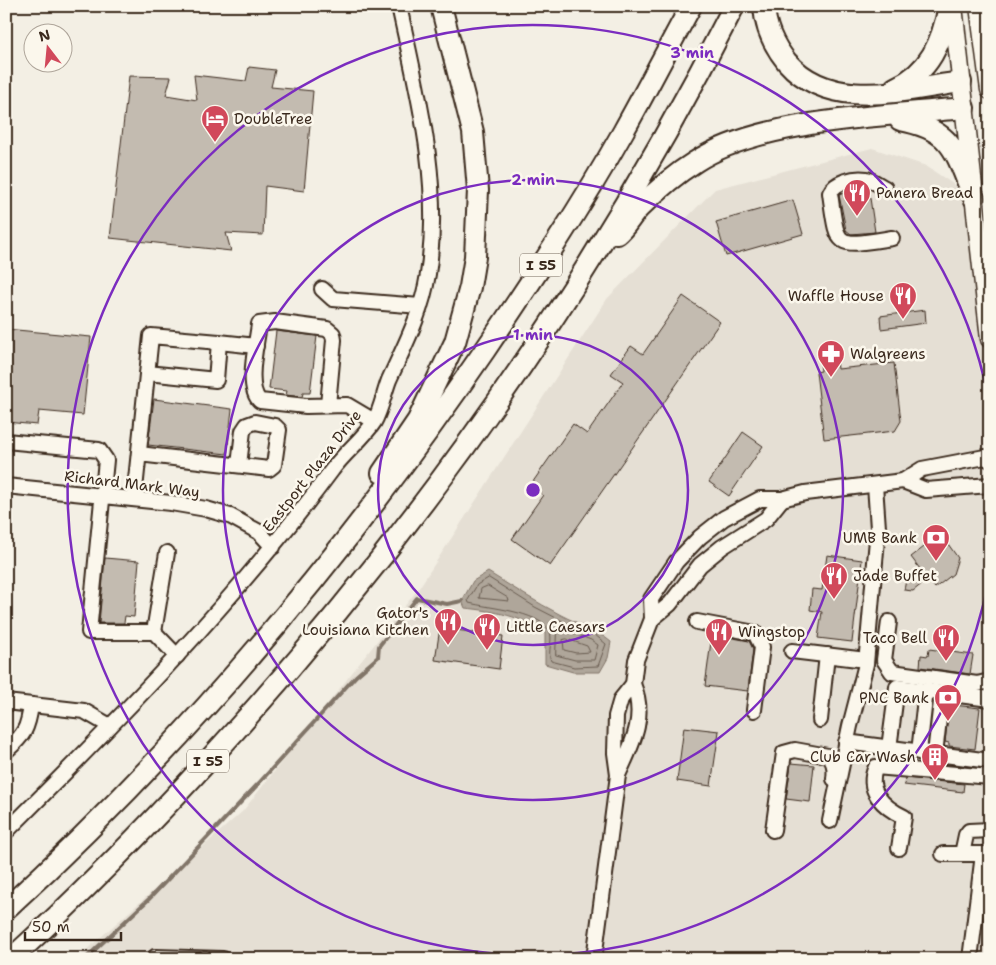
<svg xmlns="http://www.w3.org/2000/svg" width="996" height="965" font-family="'Shantell Sans',sans-serif">
	<style>
		.built { fill: #e5dfd4 }
		.water { fill: #afa69a; stroke: #817468 }
		.lines { fill: none; stroke-linecap: round; stroke-linejoin: round }
		.shore { stroke: #695c50; stroke-width: 1 }
		.stream { stroke: #817468; stroke-width: 4 }
		.building { fill: #c3bbb0; stroke: #3b2a1e }
		.minor-casing { stroke: #3b2a1e; stroke-width: 18 }
		.major-casing { stroke: #3b2a1e; stroke-width: 21 }
		.highway-casing { stroke: #3b2a1e; stroke-width: 24 }
		.minor { stroke: #fbf7ec; stroke-width: 14 }
		.major { stroke: #fbf7ec; stroke-width: 18 }
		.highway { stroke: #fbf7ec; stroke-width: 20 }
		.ring { fill: none; stroke: #7b2cbf; stroke-width: 2.5 }
		.labels { text-anchor: middle; dominant-baseline: central; stroke-width: 5; stroke-linejoin: round; paint-order: stroke }
		.shield { fill: #fbf7ec; stroke: #75685c; stroke-width: 1 }
		.shield-label { font-size: 14px; font-weight: bold; fill: #3b2a1e }
		.poi-label { font-size: 15px; fill: #3b2a1e; stroke: #fbf7ec; text-anchor: start }
		.street-label { font-size: 15px; fill: #3b2a1e; stroke: #fbf7ec }
		.centre { fill: #7b2cbf; stroke: #fbf7ec; stroke-width: 2.5 }
		.ring-label { font-size: 15px; text-anchor: middle; font-weight: bold; fill: #7b2cbf; stroke: #fbf7ec; stroke-width: 5; stroke-linejoin: round; paint-order: stroke }
	</style>
	<rect width="100%" height="100%" fill="#f3efe4"/>
	<filter id="ink" filterUnits="userSpaceOnUse"><feTurbulence type="fractalNoise" baseFrequency=".02" numOctaves="2"/><feDisplacementMap in="SourceGraphic" scale="10" xChannelSelector="R" yChannelSelector="G"/><feConvolveMatrix kernelMatrix="1 2 1 2 8 2 1 2 1" color-interpolation-filters="sRGB"/></filter>
	<g filter="url(#ink)">
		<path class="built" d="M872,148l54,18 48,32 16,118v643h-914l167,-148 176,-223 188,-289 108,-110z"/>
		<path class="water" d="M488,572c24,15 48,30 73,43 19,10 33,13 50,27l-3,16 -8,14h-27l-28,-8v-31c-24,-17 -50,-22 -80,-25l-3,-7 11,-20z"/>
		<g class="lines">
			<g class="shore">
				<path d="M489,578l46,29 35,18 24,9 12,10 -8,22 -24,1 -23,-6c-4,-9 3,-23 -2,-31 -12,-19 -60,-22 -80,-27l-1,-3 9,-15z"/>
				<path d="M488,586l20,12 1,3 -30,-3 2,-9z"/>
				<path d="M557,627l34,13 7,5 -4,15h-19l-19,-5z"/>
				<path d="M567,639l20,7 3,6 -14,1 -12,-3 -1,-10z"/>
			</g>
			<path class="stream" d="M85,959l64,-60 110,-116 97,-107 22,-19 1,-11 38,-48 30,6 15,-3"/>
		</g>
		<g class="building">
			<path d="M249,67l26,3 -4,17 42,4 -9,100 -39,-5 -2,49 -37,-2 5,18 -121,-13 19,-162 42,1 -5,18 31,5 -3,-25 52,6z"/>
			<path d="M857,188h8l1,11 4,-1 5,34 -24,2 -5,-4 -7,-35z"/>
			<path d="M793,200l10,34 -77,22 -10,-34z"/>
			<path d="M683,296l37,26 -170,244 -38,-27 31,-44 -13,-9 43,-62 14,10 36,-52 -12,-8 20,-28 12,8z"/>
			<path d="M925,310l1,13 -45,6 -1,-13z"/>
			<path d="M6,329l85,8 -8,78 -44,-4 -2,14 -31,-3z"/>
			<path d="M276,331l41,5 -7,57h-7l-1,4 -16,-2 1,-4 -18,-2z"/>
			<path d="M837,359l1,10 56,-6 7,58 -6,10 -71,8 -8,-67 5,-1 -1,-10z"/>
			<path d="M154,399l78,10 -5,45 -79,-9z"/>
			<path d="M743,432l20,14 -34,50 -20,-14z"/>
			<path d="M941,534l17,24 -5,16 -18,14 -7,-9 -15,12 -9,-1 2,-10 14,-11 -9,-12z"/>
			<path d="M827,555l35,5 -10,82 -34,-4 4,-26 -12,-2 2,-21 10,1z"/>
			<path d="M105,558l34,3 -5,56 -9,-1 -1,7h-25z"/>
			<path d="M440,628l63,8 -4,33 -64,-9z"/>
			<path d="M712,634l37,7 4,8 -5,42 -43,-5z"/>
			<path d="M929,649l44,6 -3,19 -50,-7 1,-12 7,1z"/>
			<path d="M953,705l27,3 -5,41 -26,-3v-3l-4,-1 4,-35 3,1z"/>
			<path d="M684,727l35,4 -8,55 -34,-5z"/>
			<path d="M791,763l23,2 -4,37 -24,-3z"/>
			<path d="M905,778l59,6 -1,8 -59,-7z"/>
		</g>
		<g class="lines">
			<defs>
				<g id="minor">
					<path d="M885,188c-6,-3 -12,-8 -19,-9 -12,-2 -31,3 -36,14 8,56 4,54 62,45"/>
					<path d="M322,289l11,10 87,7"/>
					<path d="M219,342l37,4"/>
					<path d="M328,405l6,-65 -1,-6 -6,-5 -52,-7 -16,2c-2,19 -14,63 1,77l46,5 41,-1 27,16"/>
					<path d="M6,441l93,9 7,10 -17,172h65"/>
					<path d="M139,454l130,15 5,-4 5,-35 -4,-4 -20,-4 -8,3 -4,6 -4,34"/>
					<path d="M903,481l23,9 64,-5"/>
					<path d="M6,486l165,17 35,6 24,7 29,16 14,15"/>
					<path d="M134,499l17,-163 68,6 -3,38 -69,-7"/>
					<path d="M167,553l-13,79 23,24"/>
					<path d="M652,619l18,-15 30,-39 22,-18 44,-28 16,-20"/>
					<path d="M697,622l58,11 7,14 -8,63"/>
					<path d="M889,622l-5,38 8,12 85,12 13,-3"/>
					<path d="M792,651l74,9"/>
					<path d="M6,702l78,9 26,15"/>
					<path d="M820,720l7,-65"/>
					<path d="M846,742l144,19"/>
					<path d="M889,748l8,-61 93,12"/>
					<path d="M6,751c18,-16 22,-22 25,-46"/>
					<path d="M919,752l7,-62"/>
					<path d="M935,754l7,-61"/>
					<path d="M618,775c14,-31 29,-57 15,-91"/>
					<path d="M830,821l20,-95 16,-62 12,-136 -3,-43"/>
					<path d="M773,830l11,-77 11,-3 33,6c7,5 7,15 6,23"/>
					<path d="M6,832c115,-115 229,-231 326,-362 12,-17 31,-31 42,-48 7,-12 10,-29 15,-42 16,-35 33,-67 39,-106 14,-90 -10,-180 -29,-268"/>
					<path d="M899,848l5,-31c-21,-10 -39,-27 -28,-50l114,10"/>
					<path d="M943,854h47"/>
					<path d="M962,854l4,-19 3,-4 21,-1"/>
					<path d="M155,957l68,2"/>
					<path d="M594,959l24,-184 -3,-22 1,-37 5,-17 12,-15 3,-24 16,-41 -1,-20 25,-37 24,-25 24,-19 36,-19h22l23,-6 98,-12 19,-12 63,-12 5,3"/>
					<path d="M970,959l13,-105"/>
				</g>
				<g id="major">
					<path d="M953,6l37,333"/>
					<path d="M979,6l11,84"/>
				</g>
				<g id="highway">
					<path d="M764,6c1,21 10,40 23,56 44,50 116,28 174,20"/>
					<path d="M895,88c35,-16 47,-46 54,-82"/>
					<path d="M900,120c54,10 55,32 74,78"/>
					<path d="M617,234c9,-7 14,-18 22,-26 17,-17 35,-33 56,-46 65,-43 191,-46 269,-54"/>
					<path d="M382,473l36,-53 37,-78 15,-55 5,-30 3,-67 -5,-58 -32,-126"/>
					<path d="M6,909c182,-167 340,-356 479,-559 48,-71 96,-143 138,-218 23,-41 45,-84 68,-126"/>
					<path d="M11,959c79,-72 153,-149 224,-228 197,-219 366,-462 499,-725"/>
				</g>
			</defs>
			<use href="#minor" class="minor-casing"/>
			<use href="#major" class="major-casing"/>
			<use href="#highway" class="highway-casing"/>
			<use href="#minor" class="minor"/>
			<use href="#major" class="major"/>
			<use href="#highway" class="highway"/>
		</g>
	</g>
	<g class="ring">
		<circle cx="533" cy="490" r="155"/>
		<circle cx="533" cy="490" r="310"/>
		<path d="M989 579A465 465 0 1 1 989 401"/>
	</g>
	<defs>
		<symbol id="hotel-pin" viewBox="-11 -11 22 30"><path d="M0 17L-7.5 6A9.5 9.5 0 1 1 7.5 6Z" fill="#d1495b" stroke="#fbf7ec"/><path d="M-6-4.5h1.5V1H6V5H4.5V3h-9V5H-6ZM-4 0a1.8 1.8 0 1 1 3.6 0ZM.5 0V-2.5h3Q6-2.5 6 0Z" fill="#fff"/></symbol>
		<symbol id="restaurant-pin" viewBox="-11 -11 22 30"><path d="M0 17L-7.5 6A9.5 9.5 0 1 1 7.5 6Z" fill="#d1495b" stroke="#fbf7ec"/><path d="M-5-6h1v4h1v-4h1v4h1v-4h1v5L-1.5 .5V6h-2V.5L-5-1ZM5-6V6H3V1.5H1.5Q1.5-4 5-6Z" fill="#fff"/></symbol>
		<symbol id="pharmacy-pin" viewBox="-11 -11 22 30"><path d="M0 17L-7.5 6A9.5 9.5 0 1 1 7.5 6Z" fill="#d1495b" stroke="#fbf7ec"/><path d="M-2-6h4v4h4v4h-4v4h-4v-4h-4v-4h4Z" fill="#fff"/></symbol>
		<symbol id="bank-pin" viewBox="-11 -11 22 30"><path d="M0 17L-7.5 6A9.5 9.5 0 1 1 7.5 6Z" fill="#d1495b" stroke="#fbf7ec"/><path d="M-6-4H6V4H-6ZM0-2.3a2.3 2.3 0 1 0 0 4.6a2.3 2.3 0 1 0 0-4.6Z" fill="#fff"/></symbol>
		<symbol id="building-pin" viewBox="-11 -11 22 30"><path d="M0 17L-7.5 6A9.5 9.5 0 1 1 7.5 6Z" fill="#d1495b" stroke="#fbf7ec"/><path d="M-4-6H4V6H1V3H-1V6H-4ZM-2.5-4.3h1.7v1.8h-1.7ZM.8-4.3h1.7v1.8H.8ZM-2.5-1h1.7V.8h-1.7ZM.8-1h1.7V.8H.8Z" fill="#fff"/></symbol>
	</defs>
	<g fill-rule="evenodd">
		<use href="#hotel-pin" x="199" y="103" width="32" height="43"/>
		<use href="#restaurant-pin" x="841" y="177" width="32" height="43"/>
		<use href="#restaurant-pin" x="887" y="280" width="32" height="43"/>
		<use href="#pharmacy-pin" x="815" y="338" width="32" height="43"/>
		<use href="#bank-pin" x="920" y="522" width="32" height="43"/>
		<use href="#restaurant-pin" x="818" y="560" width="32" height="43"/>
		<use href="#restaurant-pin" x="432" y="606" width="32" height="43"/>
		<use href="#restaurant-pin" x="471" y="611" width="32" height="43"/>
		<use href="#restaurant-pin" x="703" y="616" width="32" height="43"/>
		<use href="#restaurant-pin" x="930" y="622" width="32" height="43"/>
		<use href="#bank-pin" x="932" y="682" width="32" height="43"/>
		<use href="#building-pin" x="919" y="741" width="32" height="43"/>
	</g>
	<g class="labels">
		<g class="shield">
			<rect x="520" y="253.5" width="42" height="23" rx="4"/>
			<rect x="187" y="749.5" width="42" height="23" rx="4"/>
		</g>
		<g class="shield-label">
			<text x="541" y="265">I 55</text>
			<text x="208" y="761">I 55</text>
		</g>
		<g class="poi-label">
			<text x="234" y="119">DoubleTree</text>
			<text x="876" y="193">Panera Bread</text>
			<text x="884" y="296" text-anchor="end">Waffle House</text>
			<text x="850" y="354">Walgreens</text>
			<text x="917" y="538" text-anchor="end">UMB Bank</text>
			<text x="853" y="576">Jade Buffet</text>
			<text x="429" y="613" text-anchor="end">Gator's<tspan x="429" dy="17">Louisiana Kitchen</tspan></text>
			<text x="506" y="627">Little Caesars</text>
			<text x="738" y="632">Wingstop</text>
			<text x="927" y="638" text-anchor="end">Taco Bell</text>
			<text x="929" y="698" text-anchor="end">PNC Bank</text>
			<text x="916" y="757" text-anchor="end">Club Car Wash</text>
		</g>
		<g class="street-label">
			<text transform="translate(312 471) rotate(-52)">Eastport Plaza Drive</text>
			<text transform="translate(132 484) rotate(7)">Richard Mark Way</text>
		</g>
	</g>
	<circle cx="533" cy="490" r="8" class="centre"/>
	<g class="ring-label">
		<text x="692" y="58">3 min</text>
		<text x="533" y="185">2 min</text>
		<text x="533" y="340">1 min</text>
	</g>
	<rect width="996" height="965" fill="none" stroke="#fbf7ec" stroke-width="25"/>
	<rect x="12" y="12" width="971" height="940" fill="none" stroke="#3b2a1e" stroke-width="2" filter="url(#ink)"/>
	<g transform="translate(48 48) rotate(344)"><circle r="24" fill="#fbf7ec" stroke="#aea59a"/>
	<path d="M0-4L9 19L0 12L-9 19Z" fill="#d1495b"/>
	<text y="-8" font-size="14" font-weight="bold" text-anchor="middle" fill="#3b2a1e">N</text>
	</g>
	<path d="M25 932v8h96v-8" fill="none" stroke="#3b2a1e" stroke-width="2.5"/>
	<text x="32" y="932" font-size="15" fill="#3b2a1e" stroke="#fbf7ec" stroke-width="4" paint-order="stroke">50 m</text>
</svg>
